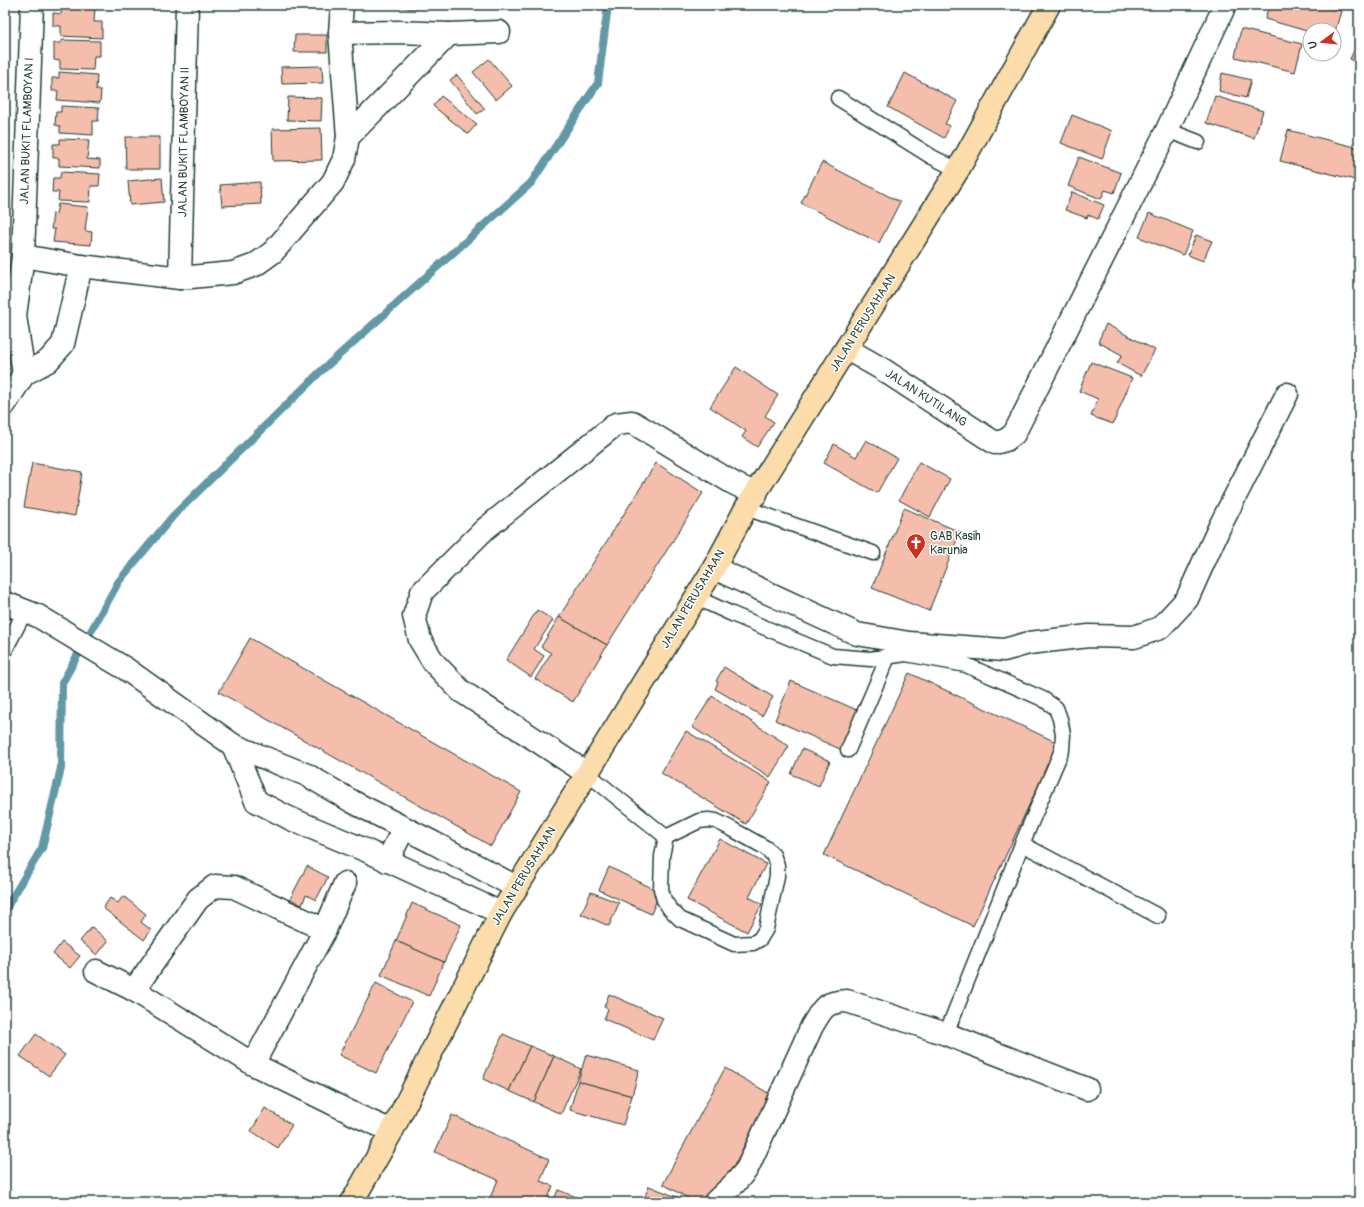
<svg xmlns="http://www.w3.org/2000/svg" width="1364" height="1207" font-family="Pangolin,sans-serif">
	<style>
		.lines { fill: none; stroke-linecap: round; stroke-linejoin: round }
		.stream { stroke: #6398a6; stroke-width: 8 }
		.building { fill: #f5bdab; stroke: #1f3d34 }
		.lane-casing { stroke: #1f3d34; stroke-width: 17 }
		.street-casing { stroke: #1f3d34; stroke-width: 25 }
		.primary-casing { stroke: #1f3d34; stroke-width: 25 }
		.lane { stroke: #fff; stroke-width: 14 }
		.street { stroke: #fff; stroke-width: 22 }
		.primary { stroke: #fddcac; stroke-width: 22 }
		.labels { text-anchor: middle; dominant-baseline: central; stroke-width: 3; stroke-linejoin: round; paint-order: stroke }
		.street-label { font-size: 12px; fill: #1f3d34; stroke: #fff }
		.poi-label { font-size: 12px; fill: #1f3d34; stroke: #fff; text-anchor: start }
	</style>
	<rect width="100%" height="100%" fill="#fff"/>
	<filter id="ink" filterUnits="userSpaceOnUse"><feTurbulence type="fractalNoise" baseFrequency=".025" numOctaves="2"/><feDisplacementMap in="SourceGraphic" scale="8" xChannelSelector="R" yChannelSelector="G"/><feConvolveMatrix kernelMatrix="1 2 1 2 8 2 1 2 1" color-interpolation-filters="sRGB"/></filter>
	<g filter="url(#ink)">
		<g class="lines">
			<path class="stream" d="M5,910l37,-62 19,-80 1,-85 57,-102 54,-65 147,-144 211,-189 67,-100 10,-78"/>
		</g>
		<g class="building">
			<path d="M387,5h30l-1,4 -30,-3z"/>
			<path d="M1269,5h53l19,6 -7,24v-5h-24v2l-45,-13z"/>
			<path d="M62,6l33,1 -1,15h8v16l-41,-2v-10h-8v-13l8,1z"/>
			<path d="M1241,29l61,15 -7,28 -60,-15z"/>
			<path d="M295,35h32v17h-33z"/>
			<path d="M61,40l39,1v15h-6l-1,14 -33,-1v-8l-6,-1v-17h7z"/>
			<path d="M1359,40v23l-9,-4z"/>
			<path d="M489,59l23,27 -16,14 -23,-28z"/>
			<path d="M322,66l1,17 -41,1 -1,-17z"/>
			<path d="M59,72l38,3 -1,15h5l-1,13 -43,-3 1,-9h-6v-13h7z"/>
			<path d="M905,73l52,28 -12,23 5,2 -6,12 -56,-31z"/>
			<path d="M1222,73l29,7 -5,18 -27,-7z"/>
			<path d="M457,75l28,34 -8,5 -27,-34z"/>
			<path d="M441,96l36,28 -9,10 -35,-28z"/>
			<path d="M1215,96l48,15 -9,27 -48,-15z"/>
			<path d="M288,97l34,1 -1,23 -34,-1z"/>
			<path d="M61,106l38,2 -1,13h-5v14l-33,-2v-7l-5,-1 1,-13h5z"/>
			<path d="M1072,115l40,16 -10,28 -41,-16z"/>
			<path d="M321,128l1,32 -49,1 -1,-32z"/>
			<path d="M1288,130l71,18v33l-79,-20z"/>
			<path d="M125,137h35v32h-34z"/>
			<path d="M60,139l29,1 -2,19 13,1v8l-41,-2v-8h-6v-14h7z"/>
			<path d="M1079,157l42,16 -7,20 -9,-3 -4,9 -33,-13z"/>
			<path d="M822,162l78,40 -21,41 -78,-40z"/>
			<path d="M61,172l39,2 -1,12h-8l-1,16 -32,-1 1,-9h-7l1,-14h7z"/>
			<path d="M162,178l2,24 -34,3 -2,-24z"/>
			<path d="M260,182l1,22 -39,2 -2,-21z"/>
			<path d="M1072,192l32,13 -6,14 -10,-4 -1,3 -22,-8z"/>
			<path d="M58,204l30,3 -3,24 7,1 -1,13 -38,-3 2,-13h-4l2,-16 3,1z"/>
			<path d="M1149,213l44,18 -10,24 -44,-18z"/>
			<path d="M1196,235l16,6 -9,20 -15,-6z"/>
			<path d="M1106,324l49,26 -14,26 -24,-13 5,-8 -24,-13z"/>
			<path d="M1091,362l41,16 -19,46 -22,-8 7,-17 -19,-8z"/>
			<path d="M736,367l42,28 -13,21 9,6 -17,25 -15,-10 4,-6 -36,-24z"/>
			<path d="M866,440l31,18 -20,35 -53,-30 10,-19 22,13z"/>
			<path d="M919,462l31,17 -20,38 -31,-17z"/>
			<path d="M32,463l50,9 -7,44 -51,-9z"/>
			<path d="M656,463l47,30 -96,152 -48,-28z"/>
			<path d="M904,508l56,24 -31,79 -57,-23z"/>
			<path d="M537,610l16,10 -19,29 10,7 -13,21 -25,-17z"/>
			<path d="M559,617l48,28 -34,57 -38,-23 16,-26 -10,-6z"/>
			<path d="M250,638l271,154 -30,54 -272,-154z"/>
			<path d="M724,667l49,30 -11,19 -47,-27 3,-7 -2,-1z"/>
			<path d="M909,673l149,70 -85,183 -149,-71z"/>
			<path d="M791,681l68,30 -17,39 -67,-30z"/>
			<path d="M712,696l77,50 -19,31 -78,-50z"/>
			<path d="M686,731l85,51 -25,42 -85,-51z"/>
			<path d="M802,749l28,12 -11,25 -28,-12z"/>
			<path d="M720,839l46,25 -17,33 13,7 -15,28 -60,-32z"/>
			<path d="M307,866l21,11 -12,23 -10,-5 -4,10 -12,-6z"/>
			<path d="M609,867l51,25 -9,22 -52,-24z"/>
			<path d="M591,892l28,11 -10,23 -28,-12z"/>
			<path d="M123,896l23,18 -5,8 10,8 -7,10 -41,-32 7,-10 8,5z"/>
			<path d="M412,903l49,22 -17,37 -48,-21z"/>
			<path d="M92,927l16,14 -11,14 -17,-14z"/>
			<path d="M396,941l48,21 -15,34 -48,-21z"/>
			<path d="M62,942l18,14 -10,12 -17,-14z"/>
			<path d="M376,983l36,19 -36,71 -37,-18z"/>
			<path d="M609,994l54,24 -10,22 -49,-21 4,-10 -4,-2z"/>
			<path d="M36,1034l29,21 -16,21 -29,-20z"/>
			<path d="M503,1034l27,12 -21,45 -26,-12z"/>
			<path d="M530,1046l24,10 -20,46 -25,-11z"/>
			<path d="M586,1055l53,15 -7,26 -54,-15z"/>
			<path d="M554,1056l27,13 -20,45 -27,-12z"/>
			<path d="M725,1068l45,26 -38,76 -31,32h-6l-32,-18z"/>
			<path d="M578,1081l54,15 -9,29 -53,-15z"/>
			<path d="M265,1108l27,17 -14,23 -27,-17z"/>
			<path d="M452,1115l97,44 -9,22 13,5 -7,16h-58l10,-22 -63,-28z"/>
			<path d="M649,1186l38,15v1h-44z"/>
			<path d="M558,1190l32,12h-37z"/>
		</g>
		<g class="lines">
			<defs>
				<g id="lane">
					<path d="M838,98l94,59 26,13"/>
					<path d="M1167,130l31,12"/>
					<path d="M746,508l127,45"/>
					<path d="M695,597l37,17 101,42 37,3 36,-5 60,11 77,34 13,9 4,11 3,15 -1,16 -40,94 -76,190"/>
					<path d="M5,650l20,-39"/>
					<path d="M848,750l40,-93"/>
					<path d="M588,774l78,63"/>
					<path d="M708,820l8,1 14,7 36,20 7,7 4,10v11l-11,53 -6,10 -7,4 -19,1 -54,-25 -10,-10 -6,-9 -3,-11 1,-33 4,-19 33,-16z"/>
					<path d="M1022,844l136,72"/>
				</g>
				<g id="street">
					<path d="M340,33l60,-1 49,2 50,-2"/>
					<path d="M348,137l101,-103"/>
					<path d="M23,256l58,10 99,12 53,-5 22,-8 18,-13 60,-70 11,-23 4,-22 -8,-104 2,-28"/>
					<path d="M180,278l7,-273"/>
					<path d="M847,349l35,20 113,74 11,-3 8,-6 153,-304 58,-125"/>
					<path d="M24,374l-9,-58 8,-60 9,-251"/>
					<path d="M5,404l19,-30 24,-13 15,-17 18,-78"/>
					<path d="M714,568l143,66 52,9 95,7 25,-7 60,-7 45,1 26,-9 27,-29 32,-71 68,-134"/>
					<path d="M5,603l33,13 88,53 107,76 74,30 46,27 81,41 82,44"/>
					<path d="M233,745l23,56 35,18 74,31 136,63"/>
					<path d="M588,774l-127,-83 -27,-28 -14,-23 -6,-24 8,-24 63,-63 131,-105 16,-2 101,61 23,11"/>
					<path d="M387,861l17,-33"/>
					<path d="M96,971l38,19 119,74 105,52 34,15"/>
					<path d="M134,990l64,-91 17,-13 19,1 91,43"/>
					<path d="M253,1064l72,-134 20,-47"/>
					<path d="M715,1202l21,-20 11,-13 65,-143c11,-18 12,-24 35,-25l99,33 141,55"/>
				</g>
				<path id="primary" d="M352,1202l40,-71 109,-218 213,-345 32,-60 212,-338 91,-165"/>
			</defs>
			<use href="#lane" class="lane-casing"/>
			<use href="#street" class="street-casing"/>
			<use href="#primary" class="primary-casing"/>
			<use href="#lane" class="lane"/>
			<use href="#street" class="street"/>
			<use href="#primary" class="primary"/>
		</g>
	</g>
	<defs>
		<symbol id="church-pin" viewBox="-11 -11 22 30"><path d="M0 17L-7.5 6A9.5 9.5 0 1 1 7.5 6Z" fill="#c8321e" stroke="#fff"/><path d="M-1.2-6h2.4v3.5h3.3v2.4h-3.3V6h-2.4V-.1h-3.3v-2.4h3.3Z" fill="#fff"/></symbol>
	</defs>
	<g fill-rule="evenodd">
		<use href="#church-pin" x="905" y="532" width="22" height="30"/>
	</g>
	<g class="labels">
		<g class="street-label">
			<text transform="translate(27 131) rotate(-88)">JALAN BUKIT FLAMBOYAN I</text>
			<text transform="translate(184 142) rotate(-89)">JALAN BUKIT FLAMBOYAN II</text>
			<text transform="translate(863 323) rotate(-58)">JALAN PERUSAHAAN</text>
			<text transform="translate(926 398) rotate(33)">JALAN KUTILANG</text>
			<text transform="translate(693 599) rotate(-59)">JALAN PERUSAHAAN</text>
			<text transform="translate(524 876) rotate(-59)">JALAN PERUSAHAAN</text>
		</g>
		<g class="poi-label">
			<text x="930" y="536">GAB Kasih<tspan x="930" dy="14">Karunia</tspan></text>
		</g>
	</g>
	<rect width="1364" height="1207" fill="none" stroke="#fff" stroke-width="20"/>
	<rect x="10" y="10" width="1344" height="1187" fill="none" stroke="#1f3d34" stroke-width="1.5" filter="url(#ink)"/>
	<g transform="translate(1322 42) rotate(254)"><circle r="19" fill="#ffffff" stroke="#a5b1ae"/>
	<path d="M0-3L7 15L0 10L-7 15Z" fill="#c8321e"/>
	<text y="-6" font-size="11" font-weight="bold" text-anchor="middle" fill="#1f3d34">U</text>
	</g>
</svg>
